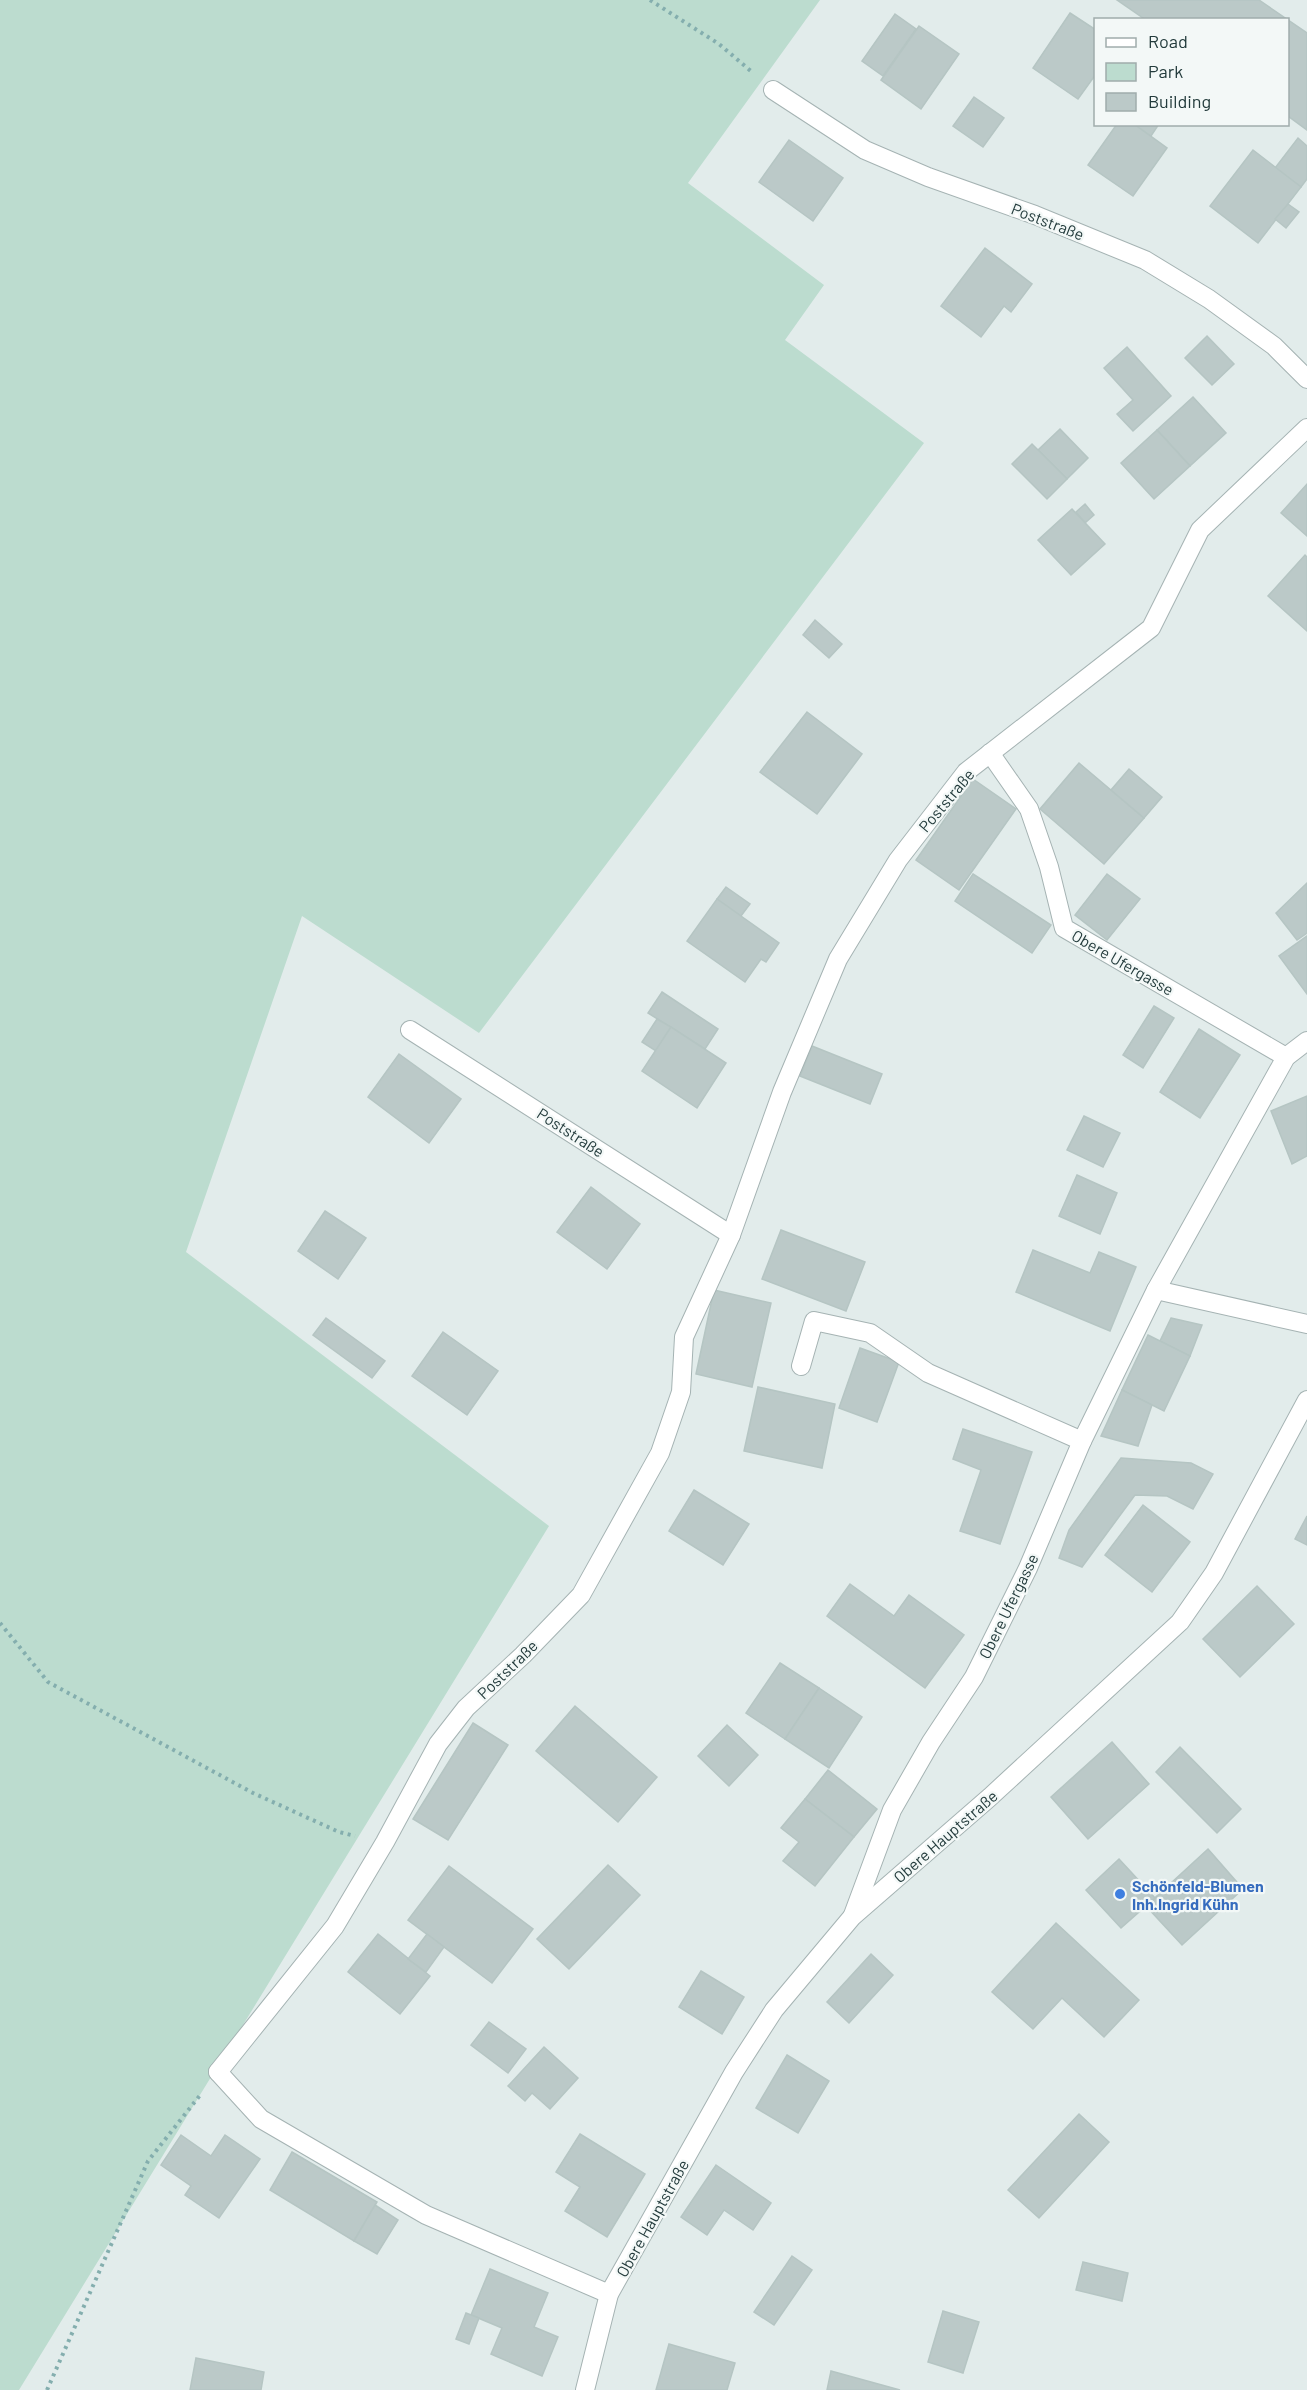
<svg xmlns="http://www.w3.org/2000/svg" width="1307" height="2390" font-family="Barlow,sans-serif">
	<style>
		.green { fill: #bcdccf }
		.building { fill: #bbc9c8; stroke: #b5c5c3; stroke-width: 1.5 }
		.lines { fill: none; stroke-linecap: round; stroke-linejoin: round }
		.service-casing { stroke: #a5b3b3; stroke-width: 20 }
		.minor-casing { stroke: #a5b3b3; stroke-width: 20 }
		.path { stroke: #84aeae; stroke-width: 4; stroke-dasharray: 3 4.5; stroke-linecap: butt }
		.service { stroke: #fff; stroke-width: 18 }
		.minor { stroke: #fff; stroke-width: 18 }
		.shop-dot { fill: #3f7fe0; stroke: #f3f8f7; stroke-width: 2 }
		.labels { text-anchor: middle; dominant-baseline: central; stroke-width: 4.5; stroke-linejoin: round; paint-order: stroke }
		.street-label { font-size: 16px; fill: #233b3c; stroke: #f3f8f7 }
		.shop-label { font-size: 16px; font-weight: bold; fill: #366cbe; stroke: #f3f8f7; text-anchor: start }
	</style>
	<rect width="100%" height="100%" fill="#e2eceb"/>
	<path class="green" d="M0,0h820l-132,183 136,102 -39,55 139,103 -445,590 -177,-117 -116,336 363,274 -530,864h-19z"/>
	<g class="building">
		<path d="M1117,0h142l48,33v97l-19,-14v-96h-142z"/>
		<path d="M1070,13l26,17v44l-18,25 -45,-31z"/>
		<path d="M895,14l21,15 -33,47 -21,-15z"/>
		<path d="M919,26l40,28 -38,55 -40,-29z"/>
		<path d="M974,97l30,21 -21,29 -30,-21z"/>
		<path d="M1117,124h17l33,24 -34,48 -45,-31z"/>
		<path d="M1134,124h25l-8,12z"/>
		<path d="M1298,138l9,8v33l-6,8 -26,-19z"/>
		<path d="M789,140l54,38 -30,43 -54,-39z"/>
		<path d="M1253,150l48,37 -43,56 -48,-37z"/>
		<path d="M1288,204l11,8 -13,16 -11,-9z"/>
		<path d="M985,248l47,36 -21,28 -7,-6 -23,31 -40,-31z"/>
		<path d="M1207,336l27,28 -22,21 -27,-27z"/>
		<path d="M1127,347l44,49 -38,35 -16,-17 16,-14 -29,-32z"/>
		<path d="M1193,397l33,36 -36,33 -33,-36z"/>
		<path d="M1060,429l28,29 -21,21 -29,-29z"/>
		<path d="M1157,430l33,36 -36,33 -33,-36z"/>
		<path d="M1032,444l35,35 -20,20 -35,-35z"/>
		<path d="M1307,484v52l-26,-23z"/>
		<path d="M1085,504l9,11 -9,8 -9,-11z"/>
		<path d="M1072,509l33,35 -34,31 -33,-35z"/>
		<path d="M1305,555l2,2v74l-39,-35z"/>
		<path d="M815,620l27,24 -13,14 -26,-23z"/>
		<path d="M807,712l55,42 -45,60 -57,-42z"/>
		<path d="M1079,763l65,55 -40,46 -64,-55z"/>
		<path d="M1129,769l33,28 -18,21 -33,-28z"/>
		<path d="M973,779l43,30 -57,81 -43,-30z"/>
		<path d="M973,874l78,51 -19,28 -77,-52z"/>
		<path d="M1107,874l33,25 -33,41 -32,-25z"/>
		<path d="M1307,883v50l-10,7 -21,-27z"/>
		<path d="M726,887l24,17 -9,12 -24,-17z"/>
		<path d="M717,899l62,44 -13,19 -5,-3 -16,23 -58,-41z"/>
		<path d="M1307,936v58l-28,-38z"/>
		<path d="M662,992l56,37 -13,20 -57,-36z"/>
		<path d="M1154,1006l20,12 -31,50 -20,-13z"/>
		<path d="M657,1019l14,8 -15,24 -14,-9z"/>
		<path d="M671,1027l55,36 -29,45 -55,-37z"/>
		<path d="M1199,1029l41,26 -40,63 -40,-26z"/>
		<path d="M812,1046l70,28 -12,30 -70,-28z"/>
		<path d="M399,1054l62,45 -32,44 -61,-46z"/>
		<path d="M1307,1096v60l-15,8 -21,-53z"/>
		<path d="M1084,1116l36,17 -17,34 -36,-17z"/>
		<path d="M1077,1175l40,18 -17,41 -41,-18z"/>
		<path d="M591,1187l49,37 -33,45 -50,-37z"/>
		<path d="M325,1211l41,27 -28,41 -40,-28z"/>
		<path d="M781,1230l84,32 -19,49 -84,-32z"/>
		<path d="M1033,1250l57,23 9,-21 37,15 -26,64 -94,-39z"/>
		<path d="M714,1290l57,13 -19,84 -56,-13z"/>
		<path d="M326,1318l59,43 -13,17 -59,-43z"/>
		<path d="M1171,1318l31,7 -12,31 -30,-15z"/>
		<path d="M443,1332l55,39 -31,44 -55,-39z"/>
		<path d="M1148,1335l42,21 -26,55 -42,-21z"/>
		<path d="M860,1348l39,14 -22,60 -38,-14z"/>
		<path d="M758,1387l77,17 -13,64 -78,-17z"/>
		<path d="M1122,1390l30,15 -14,41 -37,-10z"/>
		<path d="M963,1429l69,23 -32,92 -40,-13 21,-61 -28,-11z"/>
		<path d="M1121,1458l70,5 22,11 -20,35 -26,-13 -32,-1 -53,72 -23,-9 10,-28z"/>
		<path d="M694,1490l55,34 -26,41 -54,-34z"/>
		<path d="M1143,1505l47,37 -38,50 -47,-37z"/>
		<path d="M1307,1516v29l-12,-6z"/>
		<path d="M850,1584l44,32 15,-21 55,40 -39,53 -98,-72z"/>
		<path d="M1257,1586l37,38 -54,53 -37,-38z"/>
		<path d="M780,1663l39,25 -34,51 -39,-26z"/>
		<path d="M819,1688l43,29 -33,51 -44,-29z"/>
		<path d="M575,1706l82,71 -39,45 -82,-71z"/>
		<path d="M473,1723l35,22 -60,95 -35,-21z"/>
		<path d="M727,1725l31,30 -29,31 -31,-30z"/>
		<path d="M1112,1742l37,42 -61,55 -37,-42z"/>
		<path d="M1180,1747l61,62 -24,24 -61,-61z"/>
		<path d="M828,1770l49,39 -23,28 -49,-38z"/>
		<path d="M805,1799l49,38 -39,49 -32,-25 16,-19 -18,-14z"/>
		<path d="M1208,1849l35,40 -61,56 -36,-39z"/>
		<path d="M1119,1859l36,39 -34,30 -35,-38z"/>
		<path d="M608,1865l32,30 -71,74 -32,-30z"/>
		<path d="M449,1866l84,63 -41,54 -84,-63z"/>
		<path d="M1056,1923l83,77 -35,37 -42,-39 -29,31 -41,-37z"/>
		<path d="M378,1934l52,42 -30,38 -52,-42z"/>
		<path d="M427,1934l17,13 -18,25 -18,-13z"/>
		<path d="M871,1954l22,21 -44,48 -22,-21z"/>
		<path d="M701,1971l43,26 -22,37 -43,-27z"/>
		<path d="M489,2022l37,27 -18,24 -37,-28z"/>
		<path d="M544,2047l34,31 -28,31 -18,-16 -7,8 -17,-15z"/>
		<path d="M787,2055l42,26 -31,52 -42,-25z"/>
		<path d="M1079,2114l30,28 -70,76 -31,-28z"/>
		<path d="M580,2134l65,40 -38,63 -42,-26 15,-24 -24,-15z"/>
		<path d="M181,2135l30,21 14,-21 35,24 -41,59 -34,-23 6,-9 -30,-21z"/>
		<path d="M292,2152l85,50 -23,39 -84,-51z"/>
		<path d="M716,2165l55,38 -18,27 -29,-20 -17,25 -26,-18z"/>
		<path d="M375,2205l23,15 -21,34 -23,-13z"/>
		<path d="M792,2256l20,14 -38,55 -20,-13z"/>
		<path d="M1083,2262l45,11 -6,28 -46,-11z"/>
		<path d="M490,2269l58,24 -14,34 24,10 -16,39 -51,-22 11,-26 -31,-13z"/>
		<path d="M943,2311l36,11 -16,51 -35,-11z"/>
		<path d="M466,2313l13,5 -10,26 -13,-5z"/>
		<path d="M669,2344l66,19 -8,27h-71z"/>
		<path d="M196,2358l68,14 -3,18h-71z"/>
		<path d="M831,2371l69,19h-73z"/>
	</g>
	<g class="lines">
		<defs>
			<g id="service">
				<path d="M801,1366l13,-45 56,12 58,40 154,68"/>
				<path d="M218,2072l43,47 165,96 183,79"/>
			</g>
			<g id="minor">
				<path d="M773,90l92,60 63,27 107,38 110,45 64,39 65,47 33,33"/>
				<path d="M990,753l39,56 20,58 15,61 222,129"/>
				<path d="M410,1030l321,205"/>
				<path d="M1156,1290l151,34"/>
				<path d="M853,1915l39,-105 39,-68 43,-65 54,-109 54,-127 74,-151 130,-233 21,-16"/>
				<path d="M218,2072l117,-146 50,-84 53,-98 28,-36 57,-53 58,-60 79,-142 21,-61 3,-55 47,-102 51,-143 56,-133 60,-99 68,-88 185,-144 49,-98 107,-102"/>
				<path d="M585,2390l24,-96 125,-222 40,-62 78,-93 138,-120 190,-175 34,-49 93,-173"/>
			</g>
		</defs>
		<use href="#service" class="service-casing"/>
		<use href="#minor" class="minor-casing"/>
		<g class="path">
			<path d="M650,0l69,44 33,28"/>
			<path d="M0,1623l48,59 205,111 86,39 16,4"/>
			<path d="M47,2390l101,-229 53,-67"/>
		</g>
		<use href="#service" class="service"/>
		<use href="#minor" class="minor"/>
	</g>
	<circle class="shop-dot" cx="1120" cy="1894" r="6"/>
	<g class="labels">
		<g class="street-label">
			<text transform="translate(1048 221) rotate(21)">Poststraße</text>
			<text transform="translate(946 800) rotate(-50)">Poststraße</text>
			<text transform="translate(1123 962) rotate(30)">Obere Ufergasse</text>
			<text transform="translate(571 1132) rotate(33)">Poststraße</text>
			<text transform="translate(1008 1606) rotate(-64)">Obere Ufergasse</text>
			<text transform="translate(507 1669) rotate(-44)">Poststraße</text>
			<text transform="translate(945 1836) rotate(-41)">Obere Hauptstraße</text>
			<text transform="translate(652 2218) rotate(-61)">Obere Hauptstraße</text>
		</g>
		<g class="shop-label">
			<text x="1132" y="1885">Schönfeld-Blumen<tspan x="1132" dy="18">Inh.Ingrid Kühn</tspan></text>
		</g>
	</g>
	<rect x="1094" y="18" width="195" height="108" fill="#f3f8f7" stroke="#a0acac" stroke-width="1.5"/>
	<rect x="1106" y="38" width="30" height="9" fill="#ffffff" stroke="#a0acac" stroke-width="1.5"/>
	<text x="1148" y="48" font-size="18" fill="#233b3c">Road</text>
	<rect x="1106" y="63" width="30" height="18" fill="#bcdccf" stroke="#a0acac" stroke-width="1.5"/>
	<text x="1148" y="78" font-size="18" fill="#233b3c">Park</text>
	<rect x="1106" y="93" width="30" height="18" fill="#bbc9c8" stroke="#a0acac" stroke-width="1.5"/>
	<text x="1148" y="108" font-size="18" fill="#233b3c">Building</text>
</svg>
